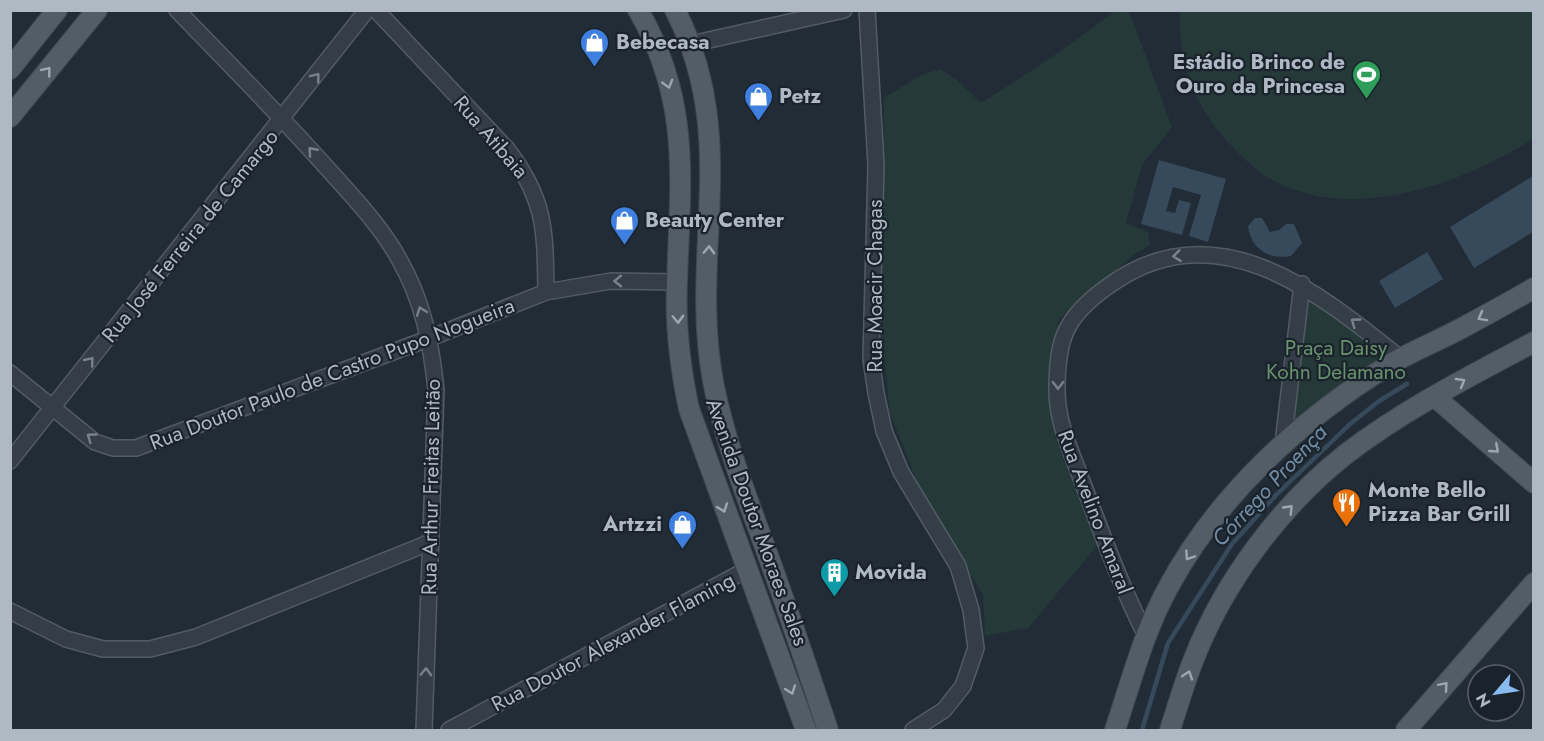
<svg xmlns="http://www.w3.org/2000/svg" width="1544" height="741" font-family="Jost,sans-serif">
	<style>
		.green { fill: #253938 }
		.water { fill: #364a5c }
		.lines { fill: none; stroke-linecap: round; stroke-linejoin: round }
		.stream { stroke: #364a5c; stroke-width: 4.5 }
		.minor-casing { stroke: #525c64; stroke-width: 18 }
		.major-casing { stroke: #3e4750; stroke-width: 22 }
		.minor { stroke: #353e46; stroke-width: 15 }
		.major { stroke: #535d66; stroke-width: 20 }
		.oneway { stroke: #9da7b0 }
		.oneway2 { stroke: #78828b }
		.labels { text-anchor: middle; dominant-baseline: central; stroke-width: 4.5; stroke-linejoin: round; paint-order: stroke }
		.poi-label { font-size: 21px; font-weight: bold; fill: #afb9c3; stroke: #1a232b; text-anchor: start }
		.street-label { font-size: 21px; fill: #afb9c3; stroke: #1a232b }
		.park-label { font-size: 21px; fill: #69926e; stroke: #1a232b }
		.water-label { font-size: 22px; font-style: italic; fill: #728da5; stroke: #1a232b }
	</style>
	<rect width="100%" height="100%" fill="#222c36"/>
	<g class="green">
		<path d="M1116,11h13l43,116 -30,38 -16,58 22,9 2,13 -14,8 -77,66 -10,51 6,67 42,109 -69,82 -43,8 -2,-41 -62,-103 -31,-79 -9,-82 3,-233 37,-23 19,-6 17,11 24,23 61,-39z"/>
		<path d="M1180,11h353v128c-69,44 -176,83 -255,44 -21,-11 -37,-26 -52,-43 -33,-36 -48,-82 -46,-129z"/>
		<path d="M1308,300l43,30 39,34 -98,71z"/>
	</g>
	<g class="water">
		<path d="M1159,160l67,19 -18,63 -19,-6 12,-41 -28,-8 -7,24 9,2 4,-13 12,3 -9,32 -41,-11z"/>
		<path d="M1533,176v56l-59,36 -24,-41z"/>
		<path d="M1255,218h7l8,14 9,-2 7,-6h8l8,19 -11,13c-21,4 -40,-6 -43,-30z"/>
		<path d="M1427,252l16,27 -48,29 -16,-27z"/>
	</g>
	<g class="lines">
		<path class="stream" d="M1142,730l26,-87 64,-99 44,-49 73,-70 30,-24 28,-17"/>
		<defs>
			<g id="minor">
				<path d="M177,10c51,53 103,105 151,159 25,28 53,57 71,90 24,42 32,83 37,131l-12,340"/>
				<path d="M376,10l131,139c39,51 38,81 39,143"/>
				<path d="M867,10l9,155 -5,194 5,34 8,38 17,41 57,94 13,44 5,38 -13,38 -19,24 -31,20"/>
				<path d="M691,44l153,-34"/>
				<path d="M10,373l85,69 18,6h23l294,-110 116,-46 65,-11 66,1"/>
				<path d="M1283,443l19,-159"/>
				<path d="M10,461l357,-451"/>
				<path d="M10,611l56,28 37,10h47l46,-12 235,-95"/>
				<path d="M1146,636c-25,-50 -44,-102 -64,-155 -11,-30 -25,-58 -25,-91 0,-51 8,-73 50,-103 107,-79 209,3 293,71"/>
				<path d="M449,730l297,-160"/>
			</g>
			<g id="major">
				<path d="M638,10c54,92 42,173 39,272 -2,43 3,85 12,127l117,321"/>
				<path d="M675,10c66,128 14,242 38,371 11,58 33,114 53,169 22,60 42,120 62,180"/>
				<path d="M10,69l47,-59"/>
				<path d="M10,117l87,-107"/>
				<path d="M1435,397l99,86"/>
				<path d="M1115,730c16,-48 29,-99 54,-144 50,-92 132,-167 220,-221 23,-14 49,-24 73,-37 24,-13 48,-26 72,-40"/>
				<path d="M1170,730c7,-22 14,-46 23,-69 30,-78 87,-155 153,-207 57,-44 124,-78 188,-112"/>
				<path d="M1406,730l128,-147"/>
			</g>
		</defs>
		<use href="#minor" class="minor-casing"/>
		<use href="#major" class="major-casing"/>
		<use href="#minor" class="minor"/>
		<use href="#major" class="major"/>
	</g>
	<defs><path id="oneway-chevron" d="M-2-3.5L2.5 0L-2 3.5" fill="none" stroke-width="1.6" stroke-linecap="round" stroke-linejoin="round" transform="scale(1.5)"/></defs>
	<g class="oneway">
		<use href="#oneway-chevron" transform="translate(47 71) rotate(-51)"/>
		<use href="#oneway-chevron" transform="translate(668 84) rotate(74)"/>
		<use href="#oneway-chevron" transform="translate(709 250) rotate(-88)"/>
		<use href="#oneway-chevron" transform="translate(1482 317) rotate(151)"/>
		<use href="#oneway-chevron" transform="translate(678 319) rotate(88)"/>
		<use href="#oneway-chevron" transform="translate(1461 382) rotate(-30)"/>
		<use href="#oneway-chevron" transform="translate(1495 449) rotate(41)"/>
		<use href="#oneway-chevron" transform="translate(723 508) rotate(70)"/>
		<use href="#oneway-chevron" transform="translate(1289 509) rotate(-46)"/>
		<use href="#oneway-chevron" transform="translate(1189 556) rotate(124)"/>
		<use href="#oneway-chevron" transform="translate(1188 675) rotate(-72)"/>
		<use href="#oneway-chevron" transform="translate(1444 686) rotate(-49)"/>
		<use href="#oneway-chevron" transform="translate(791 690) rotate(70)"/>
	</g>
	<g class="oneway2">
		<use href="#oneway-chevron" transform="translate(316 77) rotate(-52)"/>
		<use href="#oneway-chevron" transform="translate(312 151) rotate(-132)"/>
		<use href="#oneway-chevron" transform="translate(1177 256) rotate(173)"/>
		<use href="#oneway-chevron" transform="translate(618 281) rotate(179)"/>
		<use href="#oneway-chevron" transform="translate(421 311) rotate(-110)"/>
		<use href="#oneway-chevron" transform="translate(1355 322) rotate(-144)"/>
		<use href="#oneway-chevron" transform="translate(90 361) rotate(-51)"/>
		<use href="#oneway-chevron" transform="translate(1058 385) rotate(90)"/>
		<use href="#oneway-chevron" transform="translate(91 437) rotate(-144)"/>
		<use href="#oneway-chevron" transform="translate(426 672) rotate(-88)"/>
	</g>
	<defs>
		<symbol id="shop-pin" viewBox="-11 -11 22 30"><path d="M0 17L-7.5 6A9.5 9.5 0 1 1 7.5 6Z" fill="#3f7fe0" stroke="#1a232b"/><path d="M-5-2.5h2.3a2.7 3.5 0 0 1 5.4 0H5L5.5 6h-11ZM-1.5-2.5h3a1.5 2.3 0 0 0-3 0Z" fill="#fff"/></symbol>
		<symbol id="stadium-pin" viewBox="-11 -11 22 30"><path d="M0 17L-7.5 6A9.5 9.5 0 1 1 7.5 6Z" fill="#2e9e5b" stroke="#1a232b"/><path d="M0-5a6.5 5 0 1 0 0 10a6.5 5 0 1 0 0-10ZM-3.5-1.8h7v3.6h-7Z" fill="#fff"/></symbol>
		<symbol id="restaurant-pin" viewBox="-11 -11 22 30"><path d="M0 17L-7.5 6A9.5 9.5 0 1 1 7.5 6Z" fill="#e8710a" stroke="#1a232b"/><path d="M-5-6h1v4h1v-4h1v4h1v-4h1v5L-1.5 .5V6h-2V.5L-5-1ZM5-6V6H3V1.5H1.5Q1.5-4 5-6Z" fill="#fff"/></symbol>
		<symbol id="building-pin" viewBox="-11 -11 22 30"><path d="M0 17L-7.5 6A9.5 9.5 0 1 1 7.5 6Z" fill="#0f9aa8" stroke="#1a232b"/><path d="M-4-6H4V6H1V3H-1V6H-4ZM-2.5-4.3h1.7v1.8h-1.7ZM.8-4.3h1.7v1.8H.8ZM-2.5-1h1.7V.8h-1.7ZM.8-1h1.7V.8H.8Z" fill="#fff"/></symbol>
	</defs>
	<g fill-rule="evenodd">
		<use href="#shop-pin" x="578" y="26" width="33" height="45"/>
		<use href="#stadium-pin" x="1350" y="58" width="33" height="45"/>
		<use href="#shop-pin" x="742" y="80" width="33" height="45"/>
		<use href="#shop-pin" x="608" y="204" width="33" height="45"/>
		<use href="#restaurant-pin" x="1330" y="486" width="33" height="45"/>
		<use href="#shop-pin" x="666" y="508" width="33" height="45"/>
		<use href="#building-pin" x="818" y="556" width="33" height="45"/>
	</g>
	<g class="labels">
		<g class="poi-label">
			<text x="616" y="42">Bebecasa</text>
			<text x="1345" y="62" text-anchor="end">Estádio Brinco de<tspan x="1345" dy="24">Ouro da Princesa</tspan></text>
			<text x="779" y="96">Petz</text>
			<text x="645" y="220">Beauty Center</text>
			<text x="1368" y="490">Monte Bello<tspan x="1368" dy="24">Pizza Bar Grill</tspan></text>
			<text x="662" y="524" text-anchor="end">Artzzi</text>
			<text x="855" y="572">Movida</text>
		</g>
		<g class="street-label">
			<text transform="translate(491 137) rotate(49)">Rua Atibaia</text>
			<text transform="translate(190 236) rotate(-51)">Rua José Ferreira de Camargo</text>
			<text transform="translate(875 286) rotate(-90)">Rua Moacir Chagas</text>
			<text transform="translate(332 374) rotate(-21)">Rua Doutor Paulo de Castro Pupo Nogueira</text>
			<text transform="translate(431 487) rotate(-89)">Rua Arthur Freitas Leitão</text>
			<text transform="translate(1095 512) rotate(69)">Rua Avelino Amaral</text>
			<text transform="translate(757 522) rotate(70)">Avenida Doutor Moraes Sales</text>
			<text transform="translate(613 642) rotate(-28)">Rua Doutor Alexander Flaming</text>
		</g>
		<g class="park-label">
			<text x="1336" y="348">Praça Daisy<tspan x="1336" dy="24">Kohn Delamano</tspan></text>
		</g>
		<g class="water-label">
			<text transform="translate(1269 485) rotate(-47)">Córrego Proença</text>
		</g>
	</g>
	<rect width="1544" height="741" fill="none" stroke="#afb9c3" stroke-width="24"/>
	<g transform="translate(1496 693) rotate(241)"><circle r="28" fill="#1a232b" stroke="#565f68" stroke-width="1.5"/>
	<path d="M0-4.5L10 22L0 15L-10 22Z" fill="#88bbef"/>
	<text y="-9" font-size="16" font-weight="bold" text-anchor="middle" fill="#afb9c3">N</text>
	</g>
</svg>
